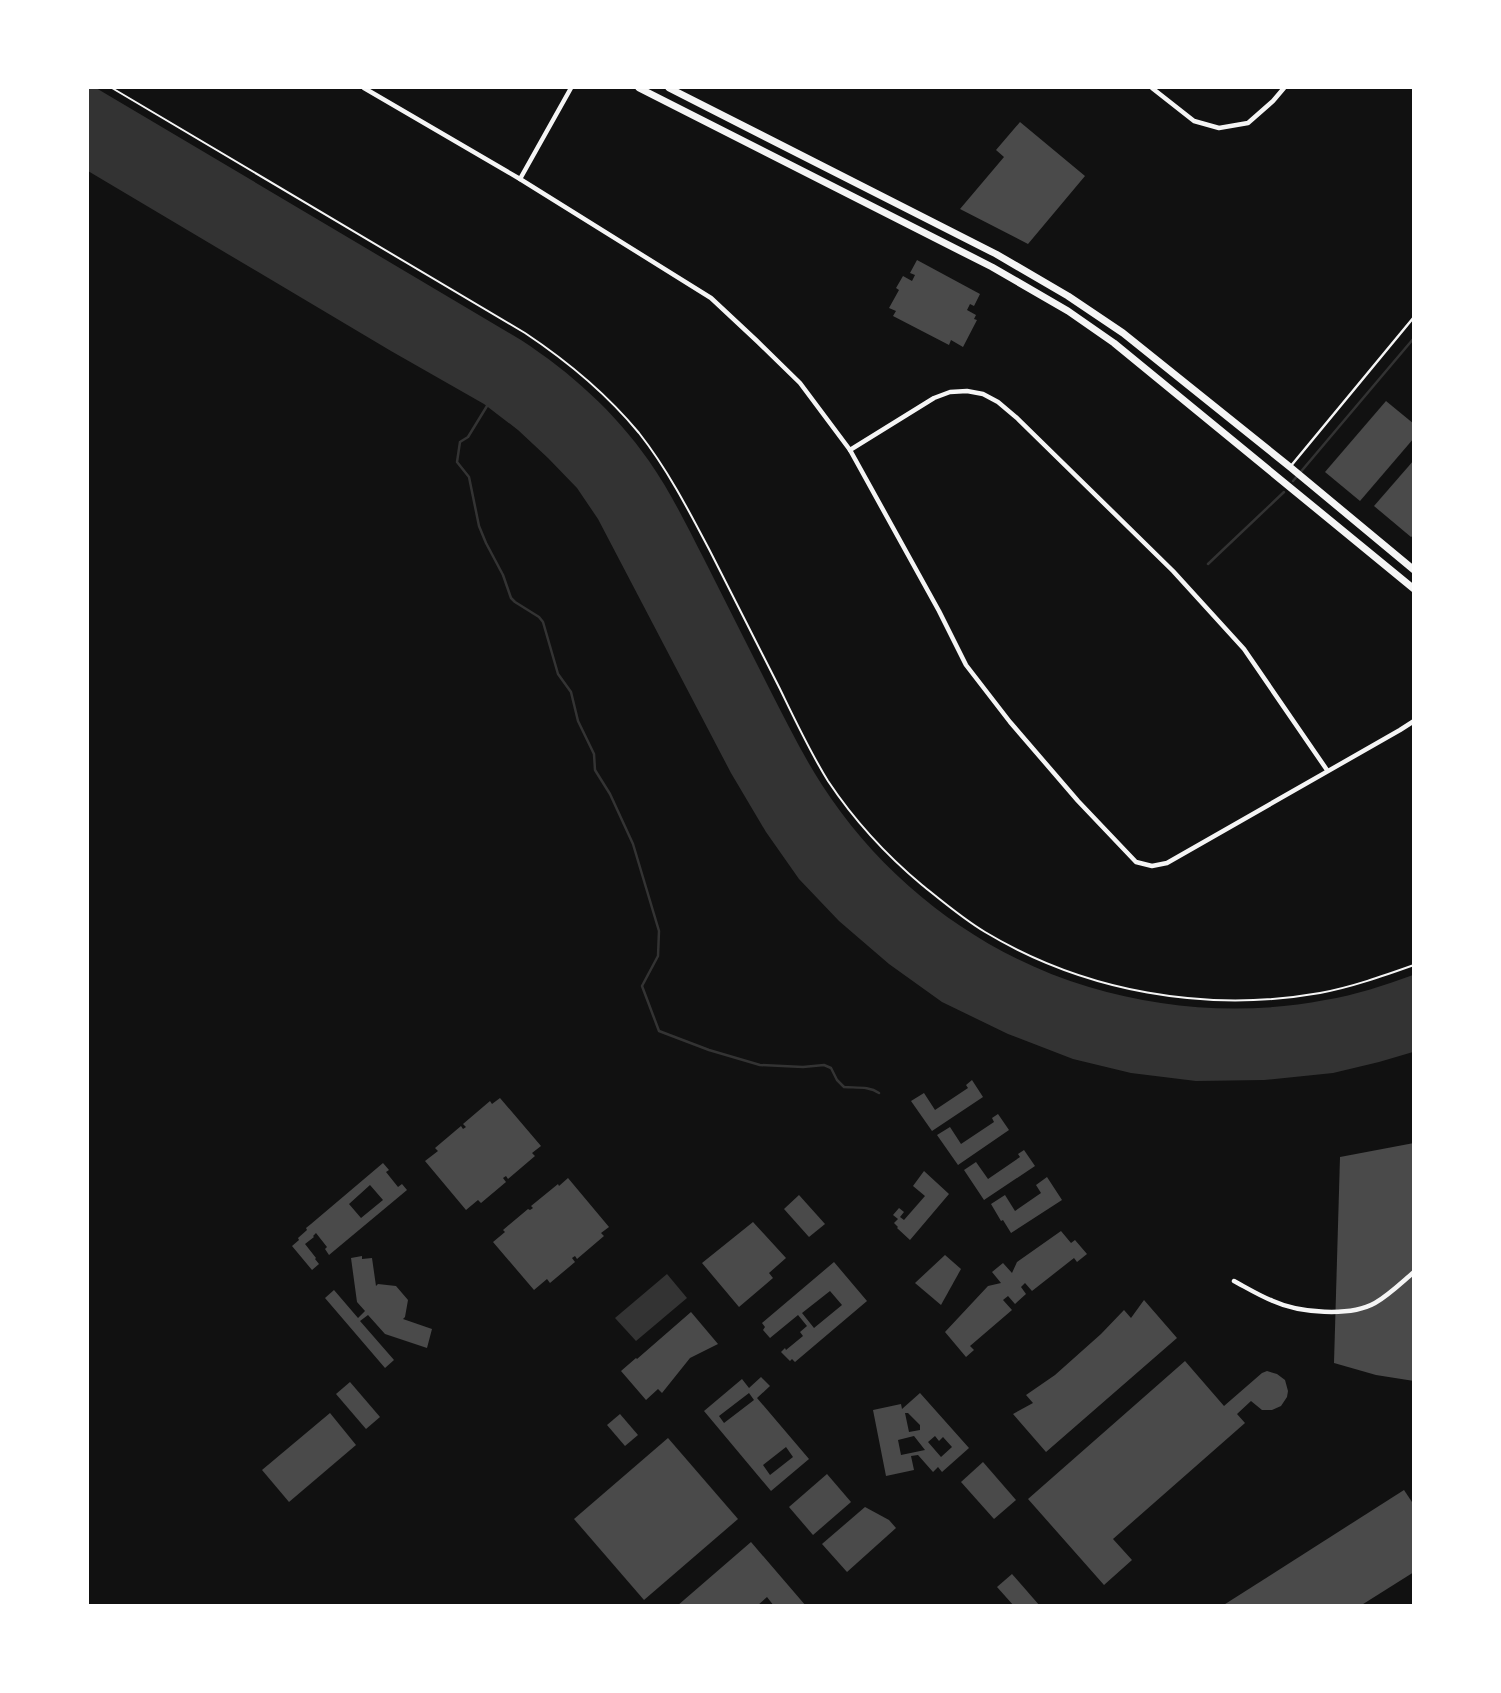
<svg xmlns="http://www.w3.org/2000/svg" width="1501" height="1693" font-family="Figtree,sans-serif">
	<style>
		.water { fill: #333 }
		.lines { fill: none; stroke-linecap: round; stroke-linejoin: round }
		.stream { stroke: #333; stroke-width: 2.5 }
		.building { fill: #4a4a4a; fill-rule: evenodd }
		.path { stroke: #f5f5f5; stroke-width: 2 }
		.service { stroke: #f5f5f5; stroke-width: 2.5 }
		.minor { stroke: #f5f5f5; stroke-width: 4.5 }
		.secondary { stroke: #f5f5f5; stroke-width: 7 }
	</style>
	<rect width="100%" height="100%" fill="#111"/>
	<g class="water">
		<path d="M88,88h8l425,252c49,32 94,72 128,121 21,30 37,63 54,96 22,44 44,87 66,131 17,33 33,66 53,97 62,96 157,169 267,202 76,23 159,28 236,13 31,-5 60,-15 88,-25v77l-34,10 -46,11 -69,7 -68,1 -65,-8 -58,-14 -65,-25 -66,-32 -53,-38 -50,-43 -40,-42 -33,-47 -35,-59 -133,-254 -21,-31 -29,-30 -30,-28 -34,-26 -93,-53 -303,-180z"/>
		<path d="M667,1274l20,24 -51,43 -21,-23z"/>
	</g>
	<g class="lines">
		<g class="stream">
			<path d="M487,406l-19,31 -8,5 -3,20 12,15 10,49 7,17 17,32 8,23 4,4 24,15 4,5 15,52 13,18 7,29 16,33 1,16 15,24 23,50 26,87 -1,25 -16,30 17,45 50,19 51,15 43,2 21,-2 7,3 6,12 7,7c12,1 25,-1 35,6"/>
			<path d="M1293,481l121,-143"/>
			<path d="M1208,564l76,-72"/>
		</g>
	</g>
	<g class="building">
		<path d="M1020,122l65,54 -57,68 -68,-35 44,-52 -8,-7z"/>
		<path d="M917,260l63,34 -6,12 -4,-2 -3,6 9,5 -2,4 3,1 -14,27 -12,-7 -2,5 -56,-29 3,-5 -7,-3 10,-18 -3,-2 7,-12 9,5 3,-6 -5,-2z"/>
		<path d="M1386,401l28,23v14l-54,63 -35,-29z"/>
		<path d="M1414,460v75l-3,2 -37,-31z"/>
		<path d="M972,1080l11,17 -51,34 -21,-30 13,-8 11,17 33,-22 -2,-3z"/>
		<path d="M500,1098l41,48 -9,7 3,3 -27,23 -2,-3 -3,2 3,4 -25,21 -3,-3 -12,10 -41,-49 13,-10 -3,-3 26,-22 2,3 3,-2 -3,-3 27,-23 2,3z"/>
		<path d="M998,1114l11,16 -51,35 -21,-30 13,-8 11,17 33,-22 -2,-4z"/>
		<path d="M1414,1143v238l-38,-6 -42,-12 6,-206z"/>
		<path d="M1024,1150l11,16 -51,34 -20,-30 12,-8 12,17 32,-22 -2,-3z"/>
		<path d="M383,1163l6,7 -3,2 12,15 4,-3 5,6 -78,65 -4,-6 2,-2 -11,-14 -3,3 1,1 -9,7 11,14 -1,1 4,5 -7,6 -20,-24 7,-6 -1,-2 9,-8 -1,-2 5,-4zM370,1185l13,15 -22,18 -12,-14z"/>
		<path d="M924,1171l25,23 -39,46 -13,-12 1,-1 -4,-4 4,-4 -5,-4 6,-7 5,4 -4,5 4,3 21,-24 -12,-10z"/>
		<path d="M1047,1177l15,23 -51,33 -8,-13 -2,1 -10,-17 14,-9 10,16 26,-18 -5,-8z"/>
		<path d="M568,1178l41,49 -8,6 3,3 -27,23 -2,-3 -3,2 3,4 -25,21 -3,-4 -13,11 -41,-48 12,-10 -2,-2 25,-21 2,1 3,-2 -2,-2 27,-22 1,2z"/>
		<path d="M799,1195l26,29 -16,13 -25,-28z"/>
		<path d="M753,1222l33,36 -17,15 4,5 -34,29 -37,-44z"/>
		<path d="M1061,1231l10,12 4,-3 12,14 -10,8 -3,-4 -42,33 -7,-8 -4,4 5,7 -11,10 -7,-8 -5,4 9,10 -42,36 4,4 -8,7 -21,-25 43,-46 13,-3 -9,-11 11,-9 9,10 5,-11z"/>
		<path d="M945,1255l16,14 -20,36 -26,-22z"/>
		<path d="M362,1256v3l10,-1 4,28 2,-2 18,2 12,14 -3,17 -2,2 29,10 -5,19 -42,-14 -17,-19 -8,6 34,39 -9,8 -60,-70 9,-8 24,28 7,-7 -8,-9 -6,-44z"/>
		<path d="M834,1262l33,39 -72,61 -3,-3 -2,2 -9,-9 4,-4 1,2 17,-14 -3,-4 7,-6 -9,-11 -28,23 -7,-8 2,-3 -3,-4zM830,1291l12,14 -28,23 -12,-15z"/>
		<path d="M1144,1300l33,38 -131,114 -33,-38 20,-11 -7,-8 29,-20 46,-41 23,-24 7,8z"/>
		<path d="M691,1312l27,32 -28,14 -28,35 -4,-4 -12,11 -25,-29 15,-13 1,1z"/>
		<path d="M1185,1361l39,45 38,-33 5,-2 10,3 8,6 3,11 -1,6 -6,9 -9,4h-10l-11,-9 -14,13 8,9 -132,116 19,21 -28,25 -76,-86z"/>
		<path d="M761,1377l9,9 -13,12 52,61 -38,32 -67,-80 38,-32 7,9zM749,1393l5,7 -30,23 -5,-7zM786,1447l7,10 -23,18 -7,-10z"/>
		<path d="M350,1382l30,35 -14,12 -30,-35z"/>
		<path d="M920,1393l49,55 -27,24 -4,-5 -5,5 -15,-17 -7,1 3,14 -28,6 -13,-66 28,-6 1,5zM905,1413h3l12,12v5l-11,2zM914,1436l11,14 -24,5 -3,-15zM935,1436l4,5 4,-4 9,10 -11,10 -13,-15z"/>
		<path d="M330,1413l26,32 -67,57 -27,-32z"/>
		<path d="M620,1414l18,21 -13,11 -18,-21z"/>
		<path d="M668,1438l70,81 -94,81 -70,-81z"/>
		<path d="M983,1462l33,38 -22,19 -33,-37z"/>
		<path d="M827,1474l24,28 -38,33 -24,-28z"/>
		<path d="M1404,1490l10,15v67l-54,34h-138z"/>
		<path d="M865,1507l24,13 7,8 -49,44 -25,-28z"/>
		<path d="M751,1542l55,64h-32l-7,-9 -10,9h-80z"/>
		<path d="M1012,1574l28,32h-26l-17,-19z"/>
	</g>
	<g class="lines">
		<path class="path" d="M112,88l413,245c42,28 81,60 114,100 29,37 50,78 72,120 23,45 46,91 69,136 15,31 30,63 48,92 26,39 58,74 94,104 20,16 41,34 63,47 100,60 221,81 335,61 32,-6 63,-17 94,-28"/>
		<path class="service" d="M1290,467l124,-150"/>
		<g class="minor">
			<path d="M364,88l156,91 191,119 46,43 43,42 50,67 89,161 27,54 44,57 68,79 58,61 16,4 15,-3 233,-133 14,-9"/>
			<path d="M1152,88l42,33 25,7 29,-5 25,-22 11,-13"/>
			<path d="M520,179l51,-91"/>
			<path d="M850,450l84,-52 16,-6 17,-1 16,3 15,8 19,16 156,153 71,78 83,121"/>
			<path d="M1234,1281c13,7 26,15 39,20 26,12 77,16 102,2 14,-8 26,-20 39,-31"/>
		</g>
		<g class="secondary">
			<path d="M639,88l353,179 76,44 46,32 300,246"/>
			<path d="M669,88l327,166 72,42 55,37 167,134 124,103"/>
		</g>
	</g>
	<rect width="1501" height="1693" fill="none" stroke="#ffffff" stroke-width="178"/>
</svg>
